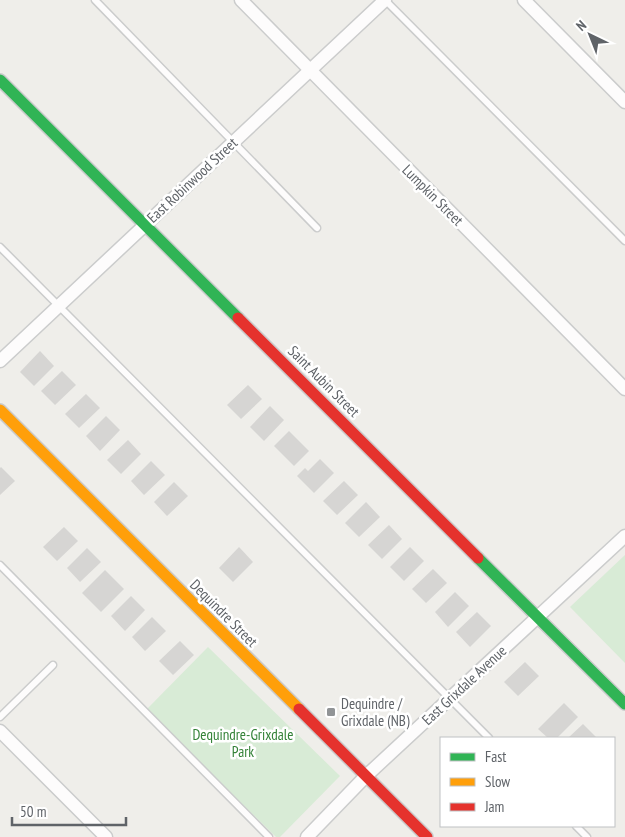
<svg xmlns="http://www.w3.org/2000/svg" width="625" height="837" font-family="'PT Sans Narrow',sans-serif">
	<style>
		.green { fill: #d8ebd6 }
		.building { fill: #d6d5d3 }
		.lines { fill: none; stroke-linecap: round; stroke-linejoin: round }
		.lane-casing { stroke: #cbcccc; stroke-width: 9 }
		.street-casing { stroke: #cbcccc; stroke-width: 15 }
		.fast-casing { stroke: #cacacb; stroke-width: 14 }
		.slow-casing { stroke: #cacacb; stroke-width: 14 }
		.jam-casing { stroke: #cacacb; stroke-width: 14 }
		.lane { stroke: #fdfcfc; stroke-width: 6 }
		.street { stroke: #fdfcfc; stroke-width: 12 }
		.fast { stroke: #30b455; stroke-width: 11 }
		.slow { stroke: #ff9f0a; stroke-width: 11 }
		.jam { stroke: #e5322d; stroke-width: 11 }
		.poi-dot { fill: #919496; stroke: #fff; stroke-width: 2 }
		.labels { text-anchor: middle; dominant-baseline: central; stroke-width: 5; stroke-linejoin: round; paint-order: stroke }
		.street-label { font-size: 15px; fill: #5f6368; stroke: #fff }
		.poi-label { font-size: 15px; fill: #5f6368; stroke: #fff; text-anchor: start }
		.park-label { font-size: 15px; fill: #348238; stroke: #fff }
	</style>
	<rect width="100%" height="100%" fill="#efeeea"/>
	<g class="green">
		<path d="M625,555v108l-55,-56z"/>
		<path d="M208,647l132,129 -60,61h-4l-130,-127z"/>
	</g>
	<g class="building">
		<path d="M40,351l14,15 -20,20 -14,-14z"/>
		<path d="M62,371l14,14 -21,20 -14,-14z"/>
		<path d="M248,385l14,14 -21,20 -14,-14z"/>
		<path d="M86,394l14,14 -21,20 -14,-14z"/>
		<path d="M270,406l14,14 -20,21 -14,-14z"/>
		<path d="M106,416l14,14 -20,21 -14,-15z"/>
		<path d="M289,431l20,20 -15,15 -20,-20z"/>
		<path d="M128,440l13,14 -20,20 -14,-14z"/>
		<path d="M320,459l14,14 -20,20 -17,-17 8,-8 3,3z"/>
		<path d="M151,461l14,14 -21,20 -13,-14z"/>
		<path d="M1,467l14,14 -15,14v-27z"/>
		<path d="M344,481l14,14 -21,20 -14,-14z"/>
		<path d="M174,482l14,14 -21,20 -13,-14z"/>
		<path d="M366,502l14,15 -21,20 -14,-14z"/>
		<path d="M389,525l13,14 -20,20 -14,-14z"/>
		<path d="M64,527l14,14 -21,20 -14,-14z"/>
		<path d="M239,547l14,15 -20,20 -14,-14z"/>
		<path d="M410,547l14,14 -20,20 -14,-14z"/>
		<path d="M87,548l14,14 -21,20 -13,-14z"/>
		<path d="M433,569l14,14 -21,20 -14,-14z"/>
		<path d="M105,570l19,19 -23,23 -19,-19z"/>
		<path d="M455,592l14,14 -21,21 -13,-15z"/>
		<path d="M131,596l14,14 -20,21 -14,-15z"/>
		<path d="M477,612l14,14 -21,21 -14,-15z"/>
		<path d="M152,617l14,14 -21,20 -13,-14z"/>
		<path d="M180,641l14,14 -21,20 -14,-14z"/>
		<path d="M525,662l14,14 -21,20 -14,-14z"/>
		<path d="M564,703l14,14 -21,21h-9l-10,-9z"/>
		<path d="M583,724l14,14h-29z"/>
	</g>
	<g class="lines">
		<defs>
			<g id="lane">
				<path d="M95,0l222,228"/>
				<path d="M385,0l240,241"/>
				<path d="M0,247l489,491"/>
				<path d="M0,565l269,272"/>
				<path d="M0,717l53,-52"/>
				<path d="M576,826l11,11"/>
			</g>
			<g id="street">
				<path d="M241,0l384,389"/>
				<path d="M524,0l101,102"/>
				<path d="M0,361l385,-361"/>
				<path d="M0,731l106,106"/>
				<path d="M307,837l59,-61 259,-240"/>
			</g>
			<g id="fast">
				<path d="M0,80l238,238"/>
				<path d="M478,558l147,146"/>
			</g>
			<path id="slow" d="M0,410l299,299"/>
			<g id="jam">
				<path d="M238,318l240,240"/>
				<path d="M299,709l128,128"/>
			</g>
		</defs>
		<use href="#lane" class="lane-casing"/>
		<use href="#street" class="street-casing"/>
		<use href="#fast" class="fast-casing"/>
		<use href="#slow" class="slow-casing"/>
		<use href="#jam" class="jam-casing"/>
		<use href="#lane" class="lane"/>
		<use href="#street" class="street"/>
		<use href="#fast" class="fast"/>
		<use href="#slow" class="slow"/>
		<use href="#jam" class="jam"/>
	</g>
	<rect class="poi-dot" x="326" y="707" width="10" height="10" rx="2.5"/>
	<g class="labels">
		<g class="street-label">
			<text transform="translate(192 180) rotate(-43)">East Robinwood Street</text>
			<text transform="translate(433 195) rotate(45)">Lumpkin Street</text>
			<text transform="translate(324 381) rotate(45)">Saint Aubin Street</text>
			<text transform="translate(224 613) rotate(45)">Dequindre Street</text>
			<text transform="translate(464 685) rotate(-43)">East Grixdale Avenue</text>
		</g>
		<g class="poi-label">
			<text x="341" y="703">Dequindre /<tspan x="341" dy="17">Grixdale (NB)</tspan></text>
		</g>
		<g class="park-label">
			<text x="243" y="734">Dequindre-Grixdale<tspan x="243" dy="17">Park</tspan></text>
		</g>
	</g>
	<rect x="440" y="737" width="175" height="90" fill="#ffffff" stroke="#bfc1c3"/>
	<rect x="450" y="753" width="25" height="8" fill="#30b455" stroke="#bfc1c3"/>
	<text x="485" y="762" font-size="15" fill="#5f6368">Fast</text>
	<rect x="450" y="778" width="25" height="8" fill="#ff9f0a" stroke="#bfc1c3"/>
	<text x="485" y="787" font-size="15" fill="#5f6368">Slow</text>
	<rect x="450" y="803" width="25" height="8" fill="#e5322d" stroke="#bfc1c3"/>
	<text x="485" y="812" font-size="15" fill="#5f6368">Jam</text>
	<g transform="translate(590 35) rotate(317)" stroke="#ffffff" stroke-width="4" paint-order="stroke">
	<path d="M0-4L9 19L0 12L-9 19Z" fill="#5f6368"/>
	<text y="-8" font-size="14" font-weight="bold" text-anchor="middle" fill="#5f6368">N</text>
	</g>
	<path d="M12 817v8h114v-8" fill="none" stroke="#5f6368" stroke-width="2.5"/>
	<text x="20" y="817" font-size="15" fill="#5f6368" stroke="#ffffff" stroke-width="4" paint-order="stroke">50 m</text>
</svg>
